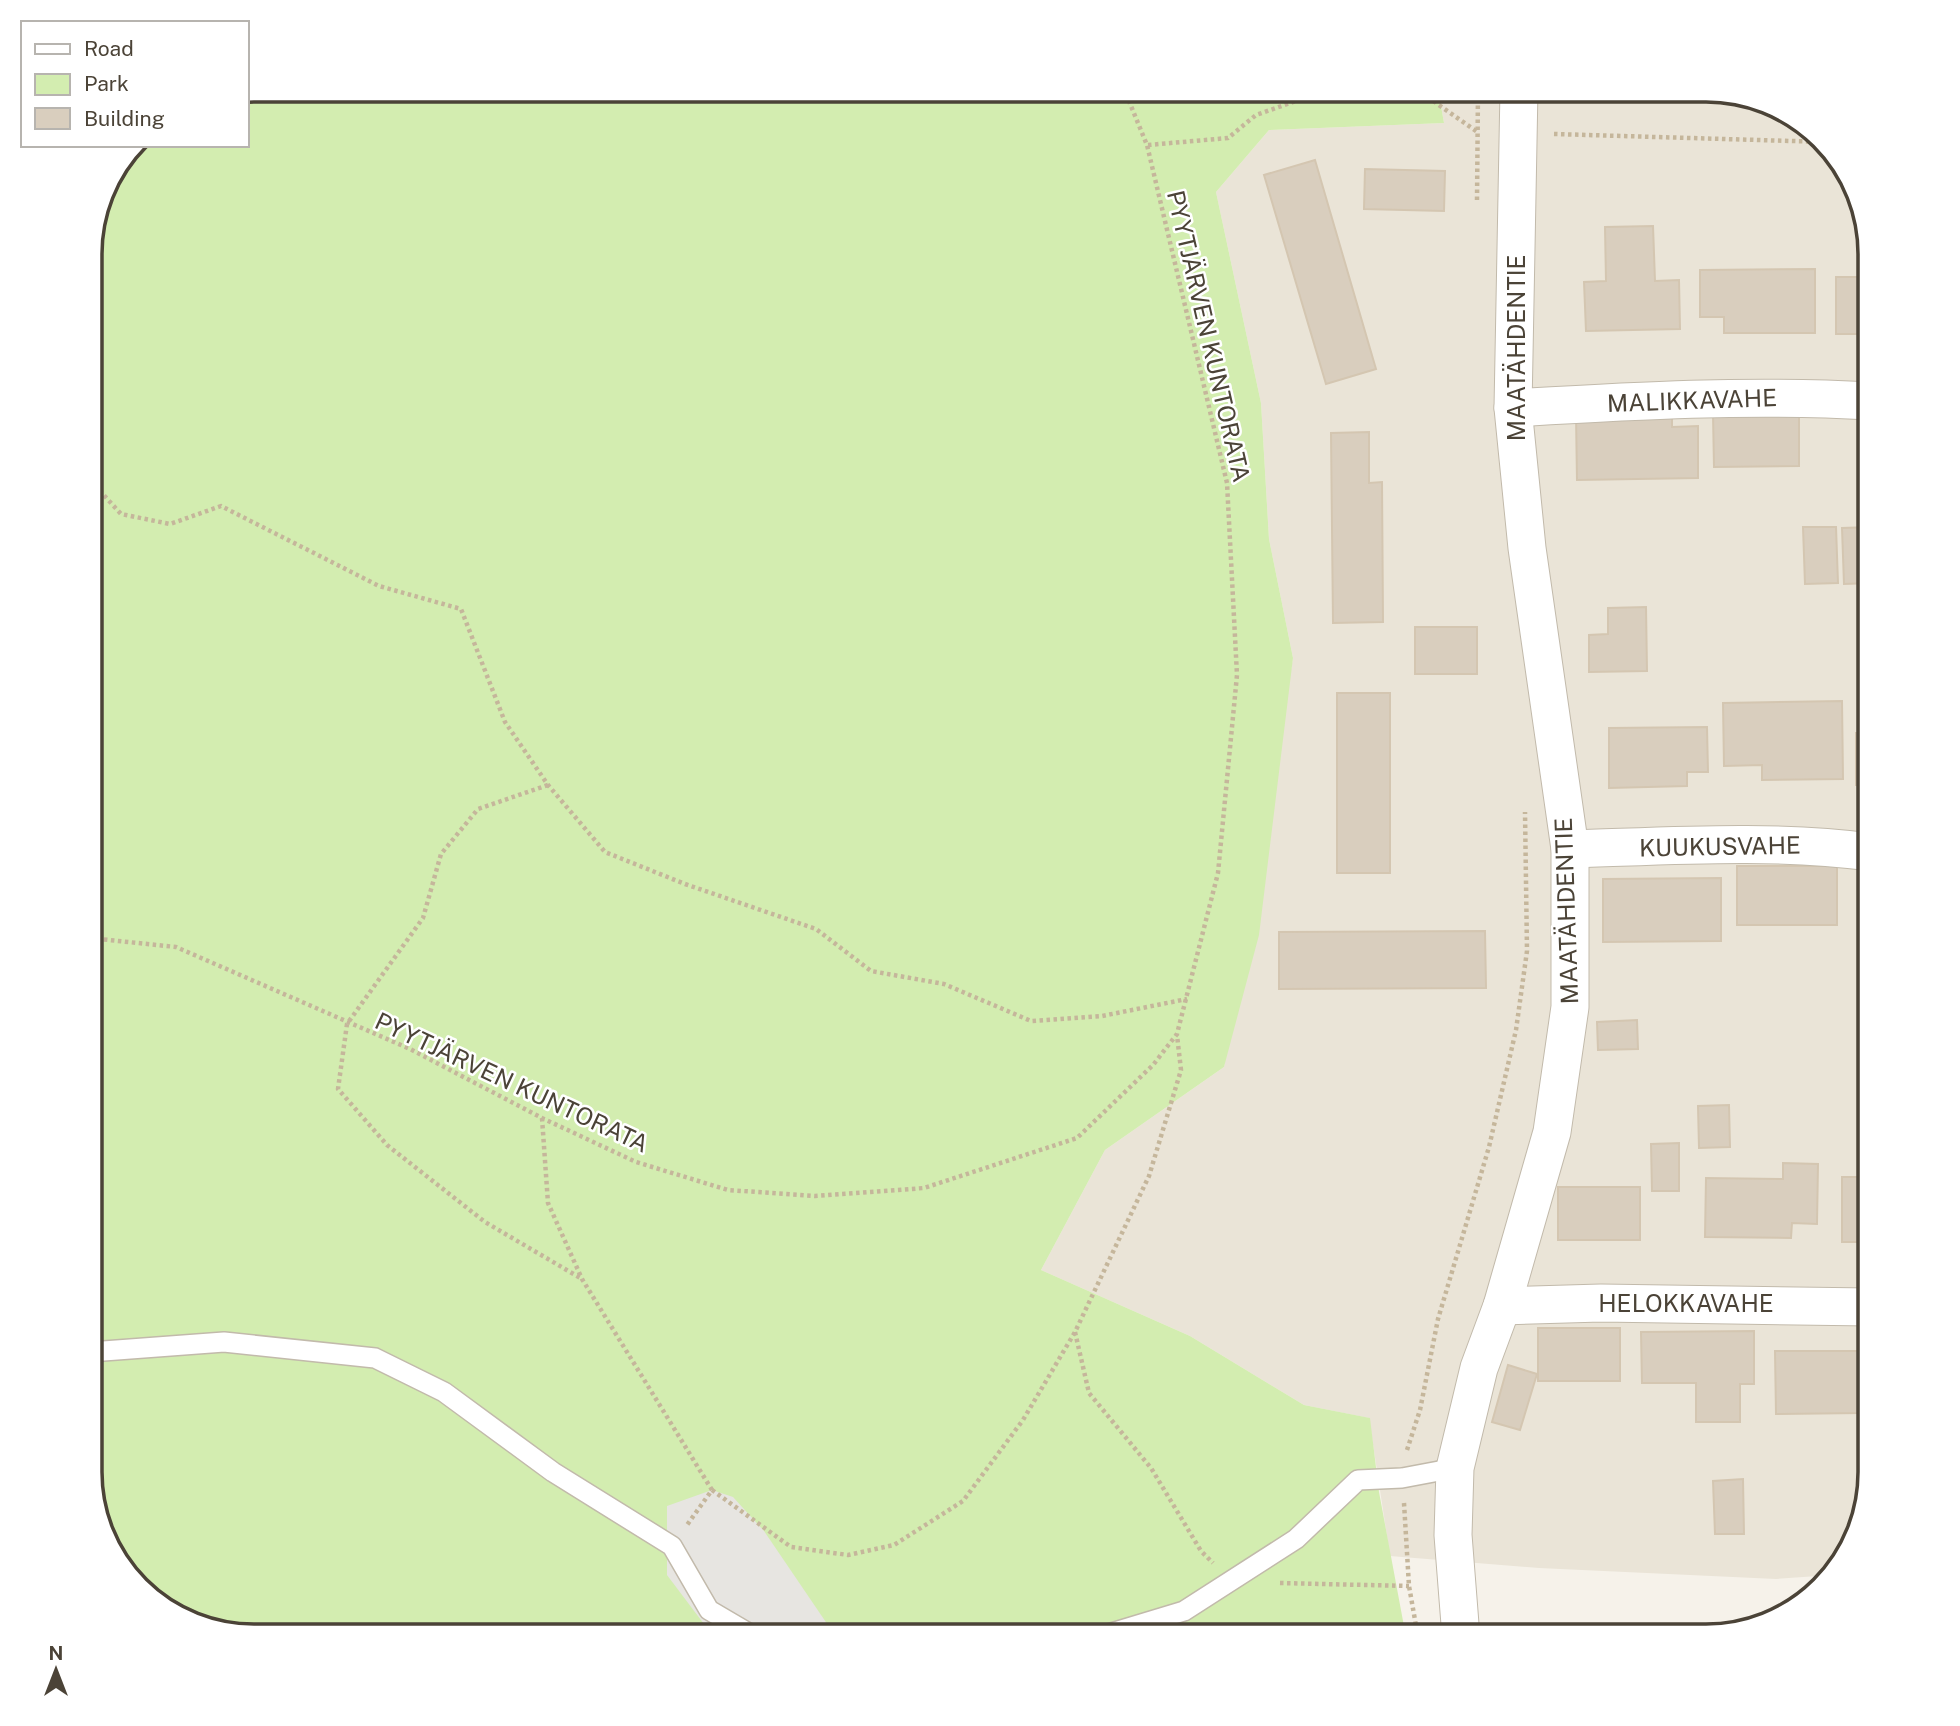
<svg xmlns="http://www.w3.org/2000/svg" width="1960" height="1726" font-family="'Public Sans',sans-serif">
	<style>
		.residential { fill: #eae4d7 }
		.green { fill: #d3edb0 }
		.parking { fill: #e7e5e1 }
		.building { fill: #d9cebe; stroke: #d4c6b1; stroke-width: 2 }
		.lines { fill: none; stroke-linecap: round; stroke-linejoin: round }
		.lane-casing { stroke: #c2baab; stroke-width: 22 }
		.street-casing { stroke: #c2baab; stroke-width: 39 }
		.path { stroke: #c5b69b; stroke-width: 4.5; stroke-dasharray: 3.5 3.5; stroke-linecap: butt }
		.lane { stroke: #fff; stroke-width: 19 }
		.street { stroke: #fff; stroke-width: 37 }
		.labels { text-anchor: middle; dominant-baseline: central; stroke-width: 5; stroke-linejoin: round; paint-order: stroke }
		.street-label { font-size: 24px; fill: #4b4337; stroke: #fff }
		.rim { fill: none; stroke: #4b4337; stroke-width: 3.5 }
	</style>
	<rect width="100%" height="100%" fill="#f6f2ea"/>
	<path class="residential" d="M1438,89h130v8l201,5 53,35 36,53 13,64 -1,1229 -12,53 -26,39 -56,4 -237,-11 -149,-12 -21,-138 -65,-13 -114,-69 -149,-66 64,-120 119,-83 69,-409 -24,-119 -8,-136 -45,-211 53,-62 175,-7z"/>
	<g class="green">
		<path d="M254,89h1184l6,34 -175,7 -53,62 45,211 8,136 24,119 -34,277 -35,132 -119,83 -64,120 149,66 114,69 66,13 9,74 27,145h-1153l-62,-13 -53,-35 -32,-44 -16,-62v-1240l16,-62 28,-36h113v-54z"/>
		<path d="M1568,89h139l51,10 -191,-2z"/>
	</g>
	<path class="parking" d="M712,1490l21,7 31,34 72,106 -123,-1 -46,-61v-69z"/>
	<g class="building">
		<path d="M1315,160l61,209 -50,15 -62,-209z"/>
		<path d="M1365,169l80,2 -1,40 -80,-2z"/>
		<path d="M1653,226l2,55 24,-1 1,49 -94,2 -2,-49 22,-1 -1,-54z"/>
		<path d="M1815,269v64h-91v-16h-24v-47z"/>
		<rect x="1836" y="277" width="35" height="57"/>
		<path d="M1672,413v14l26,-1v52l-121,2 -1,-65z"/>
		<path d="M1799,413v53l-85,1 -1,-53z"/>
		<path d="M1369,432v51l13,-1 1,140 -50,1 -2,-190z"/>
		<rect x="1869" y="438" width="2" height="49"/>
		<path d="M1803,527h33l2,56 -33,1z"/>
		<path d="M1871,527v56l-27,1 -2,-56z"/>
		<path d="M1646,607l1,64 -58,1v-37l19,-1v-26z"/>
		<rect x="1415" y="627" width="62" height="47"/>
		<rect x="1337" y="693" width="53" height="180"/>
		<path d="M1842,701l1,78 -81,1v-15l-38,1 -1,-63z"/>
		<path d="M1707,727l1,45h-21v14l-78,2v-60z"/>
		<rect x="1856" y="733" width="15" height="52"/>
		<rect x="1737" y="866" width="100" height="59"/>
		<path d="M1721,878v63l-118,1v-63z"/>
		<path d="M1485,931l1,57 -207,1v-57z"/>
		<path d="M1637,1020l1,29 -40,1 -1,-28z"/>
		<path d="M1729,1105l1,42 -31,1 -1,-42z"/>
		<path d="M1679,1143v48h-27l-1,-47z"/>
		<path d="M1783,1163l35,1 -1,60 -25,-1 -1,15 -86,-1 1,-59 77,1z"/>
		<path d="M1842,1177h29l-1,65h-28z"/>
		<rect x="1558" y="1187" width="82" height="53"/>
		<rect x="1538" y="1328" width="82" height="53"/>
		<path d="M1754,1331v53h-14v38h-44v-39h-54l-1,-51z"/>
		<path d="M1775,1351h86v62l-85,1z"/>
		<path d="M1508,1365l29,9 -17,56 -28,-8z"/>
		<path d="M1743,1479l1,55h-29l-2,-53z"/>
	</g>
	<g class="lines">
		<defs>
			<g id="lane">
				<path d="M90,1352l134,-10 151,16 69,34 109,80 119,74 37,64 46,27"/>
				<path d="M1098,1637l86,-26 112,-72 62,-59 44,-2 53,-10"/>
			</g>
			<g id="street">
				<path d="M1513,408c119,-7 238,-14 358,-7"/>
				<path d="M1570,849c101,-3 201,-10 301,3"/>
				<path d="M1502,1306l99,-3 269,4"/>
				<path d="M1461,1637l-8,-102 2,-67 24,-100 23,-62 50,-174 18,-125v-158l-43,-301 -14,-140 6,-319"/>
			</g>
		</defs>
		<use href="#lane" class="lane-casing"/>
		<use href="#street" class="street-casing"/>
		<g class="path">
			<path d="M1416,89l63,44"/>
			<path d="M1554,134l272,8"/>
			<path d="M1148,145l80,-7 28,-23 74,-26"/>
			<path d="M1477,200l1,-111"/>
			<path d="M90,480l31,34 49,10 51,-18 158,80 82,23 44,113 43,63 57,67 80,32 131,45 55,42 73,13 87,37 71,-5 85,-17"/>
			<path d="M548,785l-70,24 -37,45 -18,64 -76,106 -9,65 49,56 98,77 97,57"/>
			<path d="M90,938l86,9 234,102 132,69 94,44 92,28 87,6 109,-8 153,-50 76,-73 24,-31 41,-161 19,-198 -10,-192 -80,-338 -23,-56"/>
			<path d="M542,1118l6,85 34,76 130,211 -25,35"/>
			<path d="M1075,1332l14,61 62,75 50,83 12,12"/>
			<path d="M1407,1450l13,-40 18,-91 51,-172 27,-117 11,-79 -2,-139"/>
			<path d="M712,1490l79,57 57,8 46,-10 69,-44 60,-81 52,-88 74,-156 32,-106 -4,-35"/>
			<path d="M1404,1503l5,83 9,51"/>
			<path d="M1280,1583l129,3"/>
		</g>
		<use href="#lane" class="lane"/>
		<use href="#street" class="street"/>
	</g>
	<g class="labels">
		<g class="street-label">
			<text transform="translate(1209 336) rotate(77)">PYYTJÄRVEN KUNTORATA</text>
			<text transform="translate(1516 348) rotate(-90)">MAATÄHDENTIE</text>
			<text transform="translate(1692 400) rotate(-2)">MALIKKAVAHE</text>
			<text transform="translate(1720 846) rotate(-1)">KUUKUSVAHE</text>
			<text transform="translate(1566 911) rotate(-92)">MAATÄHDENTIE</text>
			<text transform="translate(512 1082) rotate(25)">PYYTJÄRVEN KUNTORATA</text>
			<text x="1686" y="1303">HELOKKAVAHE</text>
		</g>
	</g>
	<path d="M0 0H1960V1726H0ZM254 102H1706A152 152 0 0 1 1858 254V1472A152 152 0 0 1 1706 1624H254A152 152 0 0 1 102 1472V254A152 152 0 0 1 254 102Z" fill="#fff" fill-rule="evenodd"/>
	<path class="rim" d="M254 102H1706A152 152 0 0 1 1858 254V1472A152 152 0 0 1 1706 1624H254A152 152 0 0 1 102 1472V254A152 152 0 0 1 254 102Z"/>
	<rect x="21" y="21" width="228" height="126" fill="#ffffff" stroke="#b7b4af" stroke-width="2"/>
	<rect x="35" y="44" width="35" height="10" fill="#ffffff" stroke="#b7b4af" stroke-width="2"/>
	<text x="84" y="56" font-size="21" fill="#4b4337">Road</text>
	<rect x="35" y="74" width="35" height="21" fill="#d3edb0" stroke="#b7b4af" stroke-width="2"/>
	<text x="84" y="91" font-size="21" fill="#4b4337">Park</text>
	<rect x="35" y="108" width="35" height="21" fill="#d9cebe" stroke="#b7b4af" stroke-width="2"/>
	<text x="84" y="126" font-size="21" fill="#4b4337">Building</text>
	<g transform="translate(56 1670)" stroke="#ffffff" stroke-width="5" paint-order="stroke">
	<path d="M0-5L12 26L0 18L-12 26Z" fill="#4b4337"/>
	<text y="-10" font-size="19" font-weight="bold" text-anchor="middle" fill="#4b4337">N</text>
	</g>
</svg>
